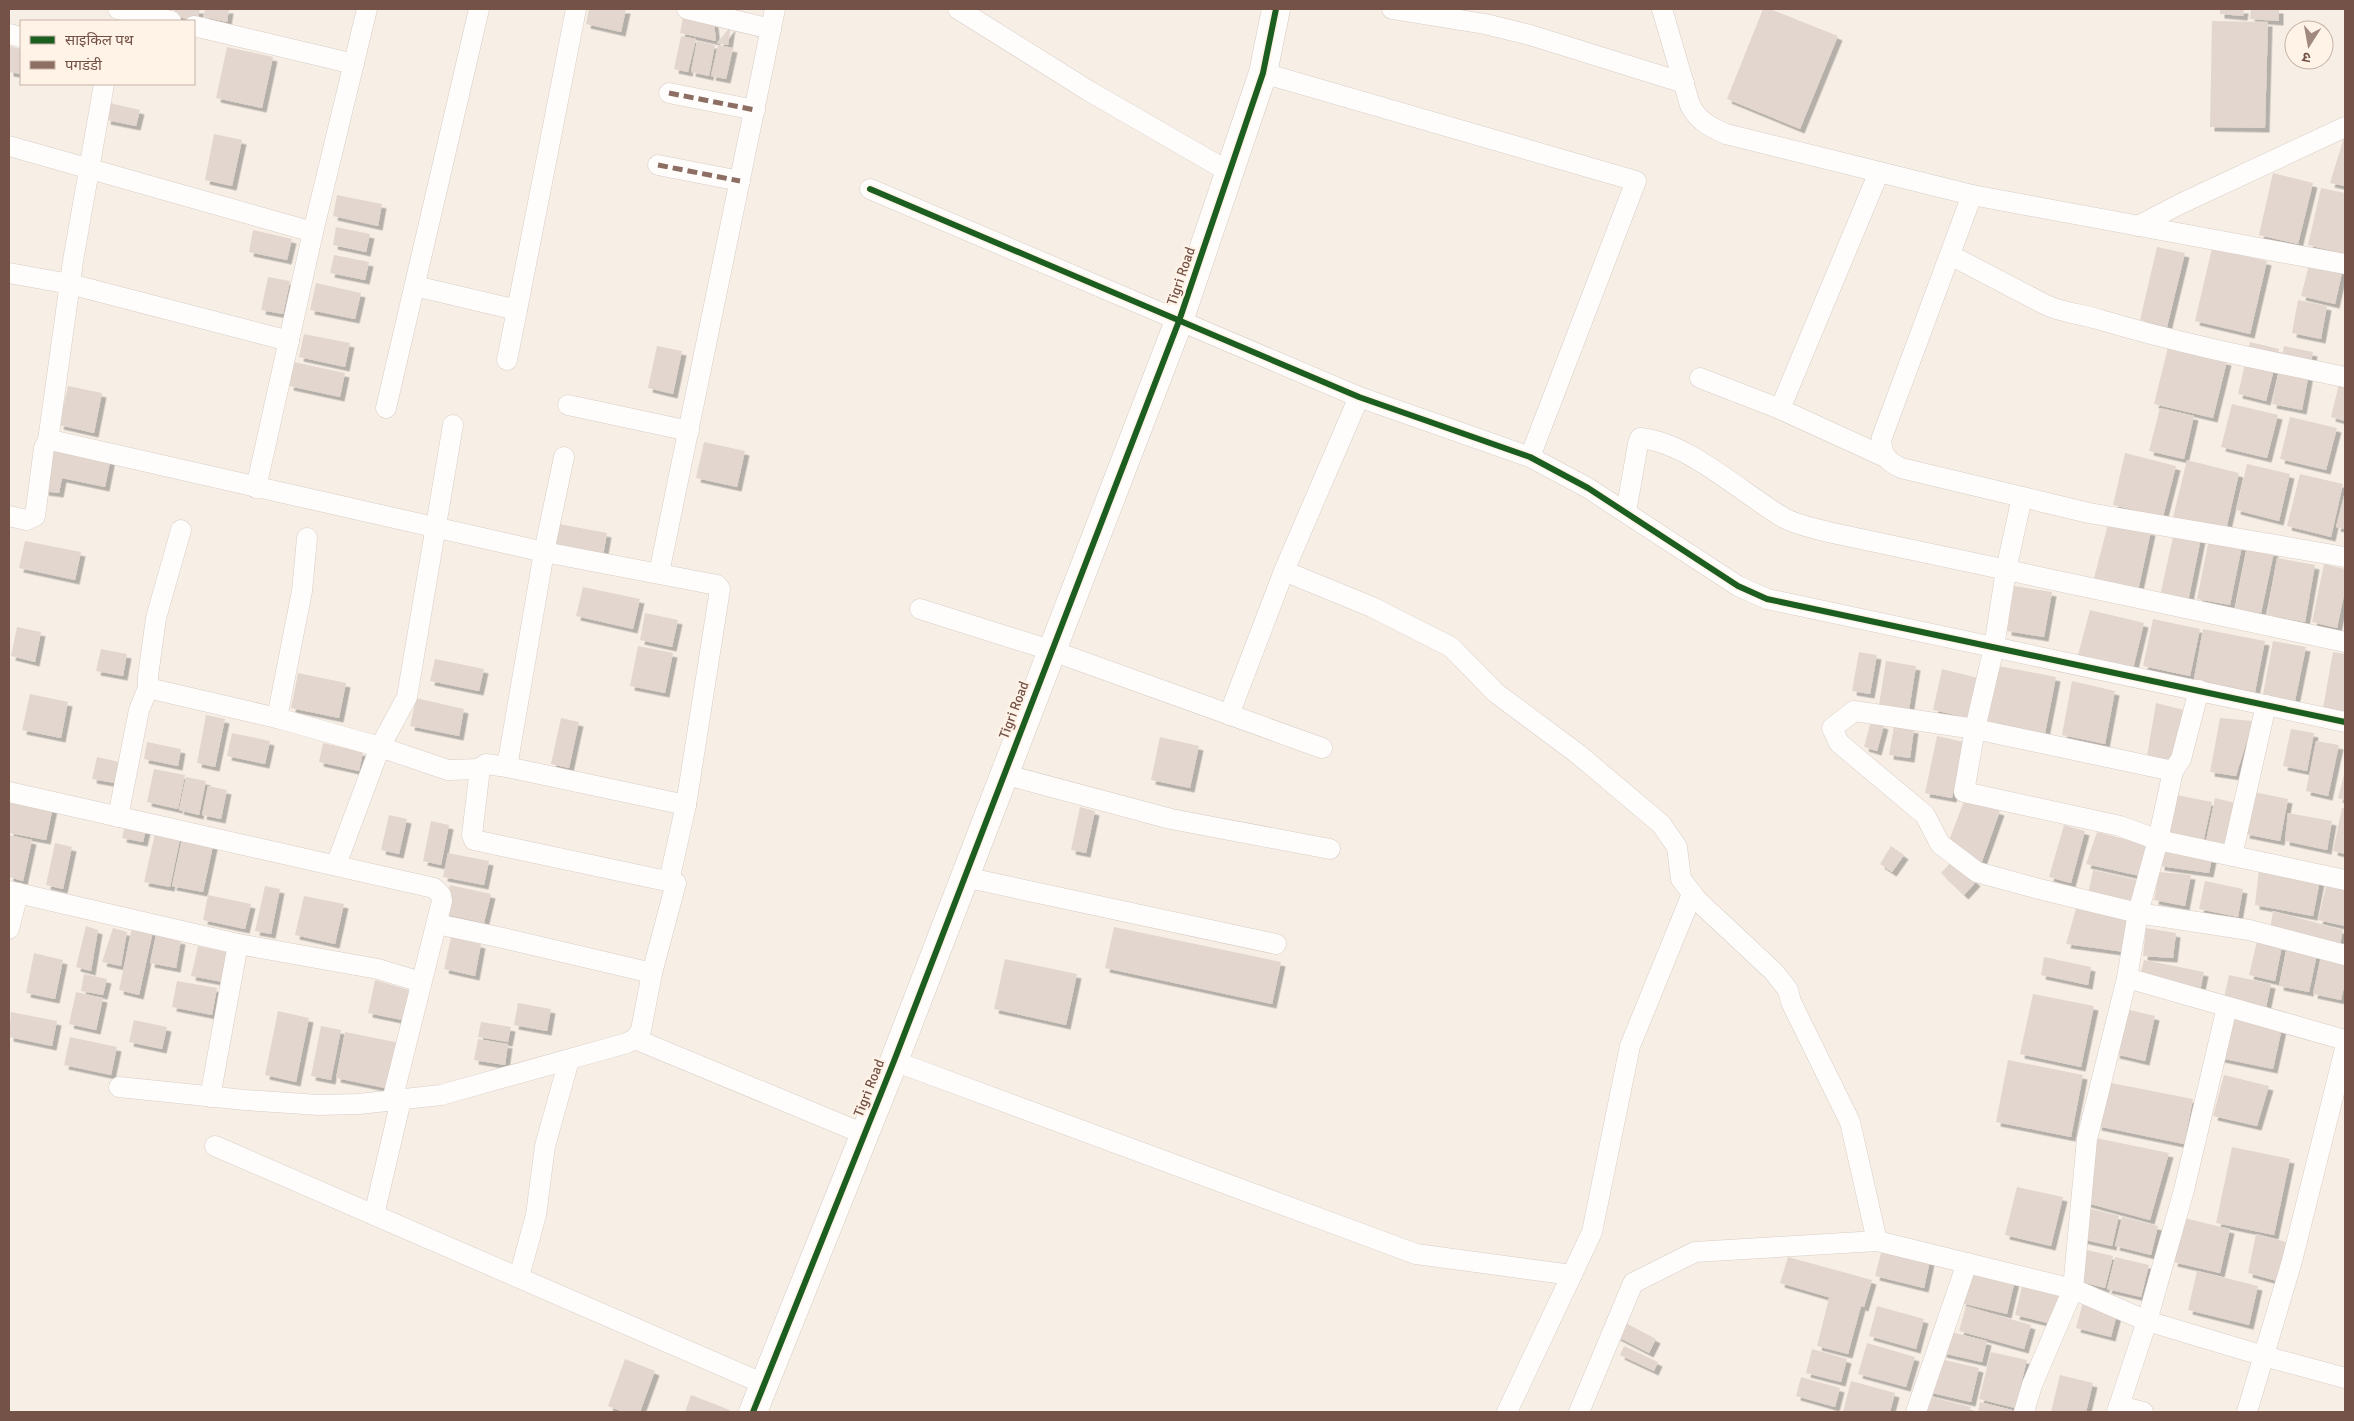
<svg xmlns="http://www.w3.org/2000/svg" width="2354" height="1421" font-family="Signika,'Noto Sans Devanagari',sans-serif">
	<style>
		.building { fill: #e3d6ce; filter: url(#shadow) }
		.lines { fill: none; stroke-linecap: round; stroke-linejoin: round }
		.street-casing { stroke: #d8ccc5; stroke-width: 21 }
		.secondary-casing { stroke: #d7cac3; stroke-width: 29 }
		.street { stroke: #fefdfb; stroke-width: 20 }
		.secondary { stroke: #fefdfb; stroke-width: 28 }
		.quiet { stroke: #8d6e63; stroke-width: 5; stroke-dasharray: 10 5; stroke-linecap: butt }
		.cycleway-casing { stroke: #fff3e7; stroke-width: 9 }
		.cycleway { stroke: #1b5e20; stroke-width: 6 }
		.labels { text-anchor: middle; dominant-baseline: central; stroke-width: 4.5; stroke-linejoin: round; paint-order: stroke }
		.street-label { font-size: 14px; fill: #745247; stroke: #fff3e7 }
	</style>
	<defs>
		<filter id="shadow"><feDropShadow dx="4.5" dy="4.5" stdDeviation="0" flood-color="#0004"/></filter>
	</defs>
	<rect width="100%" height="100%" fill="#f7efe6"/>
	<g class="building">
		<path d="M175,9h25l-3,12 -23,-5z"/>
		<path d="M205,9h24l-2,13 -24,-5z"/>
		<path d="M589,9h37l-5,23 -35,-8z"/>
		<path d="M1763,9h7l68,27 -38,93 -73,-30z"/>
		<path d="M2220,9h24l-1,7 -23,-2z"/>
		<path d="M2251,9h28v12l-29,-2z"/>
		<path d="M684,12l30,11 2,18 -36,-8z"/>
		<path d="M2212,21l56,1 -3,106 -55,-1z"/>
		<path d="M731,26l-3,19 -11,-2z"/>
		<path d="M681,36l15,3 -8,33 -14,-3z"/>
		<path d="M697,41l18,4 -6,31 -18,-4z"/>
		<path d="M718,45l15,3 -7,31 -15,-3z"/>
		<path d="M9,46l12,3v25l-12,-2z"/>
		<path d="M227,47l46,10 -11,51 -46,-10z"/>
		<path d="M110,103l30,7 -4,16 -30,-6z"/>
		<path d="M214,134l28,6 -10,46 -27,-6z"/>
		<path d="M2345,134v52l-15,-3z"/>
		<path d="M2273,173l40,10 -15,61 -39,-9z"/>
		<path d="M2321,188l24,5v61l-37,-9z"/>
		<path d="M337,195l45,9 -4,22 -45,-10z"/>
		<path d="M336,227l34,7 -4,18 -33,-7z"/>
		<path d="M253,230l39,9 -5,21 -38,-8z"/>
		<path d="M2157,247l28,6 -18,74 -27,-7z"/>
		<path d="M2212,248l55,13 -17,73 -55,-13z"/>
		<path d="M334,255l35,7 -4,18 -35,-7z"/>
		<path d="M2310,261l33,7 -8,36 -34,-8z"/>
		<path d="M268,277l22,4 -7,33 -22,-4z"/>
		<path d="M316,283l45,10 -6,26 -45,-9z"/>
		<path d="M2298,300l29,6 -6,33 -29,-6z"/>
		<path d="M304,334l46,9 -5,24 -46,-10z"/>
		<path d="M2250,342l29,7 -13,52 -28,-7z"/>
		<path d="M657,346l25,5 -9,43 -25,-6z"/>
		<path d="M2284,346l29,6 -11,58 -30,-6z"/>
		<path d="M2168,347l59,14 -14,57 -59,-14z"/>
		<path d="M2345,359v62l-14,-4z"/>
		<path d="M294,362l51,11 -5,24 -51,-11z"/>
		<path d="M68,386l34,7 -8,40 -35,-8z"/>
		<path d="M2232,404l46,11 -11,43 -46,-11z"/>
		<path d="M2160,408l34,8 -10,43 -35,-8z"/>
		<path d="M2290,417l47,11 -11,42 -46,-11z"/>
		<path d="M704,442l41,9 -8,36 -41,-9z"/>
		<path d="M53,445l58,12 -6,30 -43,-9 -3,15 -15,-2z"/>
		<path d="M2125,453l51,13 -13,51 -50,-12z"/>
		<path d="M2187,460l52,13 -13,57 -53,-13z"/>
		<path d="M2247,464l43,10 -11,47 -43,-11z"/>
		<path d="M2300,474l43,10 -12,53 -44,-11z"/>
		<path d="M2345,492v37l-9,-2z"/>
		<path d="M559,524l48,9 -4,23 -48,-9z"/>
		<path d="M2108,524l43,7 -13,60 -45,-9z"/>
		<path d="M2174,532l27,6 -13,64 -28,-6z"/>
		<path d="M2209,539l33,7 -12,59 -33,-6z"/>
		<path d="M25,541l56,11 -6,28 -56,-12z"/>
		<path d="M2247,547l27,5 -13,61 -26,-5z"/>
		<path d="M2277,558l38,7 -10,57 -38,-7z"/>
		<path d="M2324,564l21,5v21l-8,38 -25,-6z"/>
		<path d="M2014,586l38,6 -8,45 -37,-6z"/>
		<path d="M583,587l57,12 -7,30 -57,-13z"/>
		<path d="M2090,610l54,13 -11,46 -55,-14z"/>
		<path d="M645,613l33,7 -6,27 -32,-7z"/>
		<path d="M2153,619l47,10 -10,47 -47,-10z"/>
		<path d="M17,627l24,5 -6,30 -24,-6z"/>
		<path d="M2203,629l62,12 -10,51 -61,-13z"/>
		<path d="M2273,641l33,6 -11,54 -32,-7z"/>
		<path d="M638,646l35,7 -8,40 -35,-7z"/>
		<path d="M101,649l26,5 -4,22 -27,-5z"/>
		<path d="M1859,652l18,3 -7,39 -18,-3z"/>
		<path d="M2333,652l12,2v58l-22,-4z"/>
		<path d="M435,659l49,10 -5,22 -49,-10z"/>
		<path d="M1886,661l30,5 -7,44 -30,-5z"/>
		<path d="M1998,666l58,11 -11,56 -58,-12z"/>
		<path d="M1942,669l36,9 -9,40 -36,-8z"/>
		<path d="M298,673l48,10 -7,35 -48,-10z"/>
		<path d="M2072,681l43,10 -10,53 -43,-9z"/>
		<path d="M30,694l38,8 -7,36 -39,-8z"/>
		<path d="M416,698l48,11 -5,27 -49,-10z"/>
		<path d="M2156,703l28,7 -12,53 -25,-7z"/>
		<path d="M206,715l19,4 -10,48 -18,-4z"/>
		<path d="M561,718l18,4 -10,46 -18,-4z"/>
		<path d="M2220,718l33,3 -17,55 -26,-4z"/>
		<path d="M1871,721l13,4 -7,26 -13,-4z"/>
		<path d="M1894,726l20,3 -4,29 -21,-3z"/>
		<path d="M2291,729l23,4 -7,38 -24,-5z"/>
		<path d="M232,733l38,8 -5,23 -38,-8z"/>
		<path d="M1937,736l27,6 -12,56 -27,-5z"/>
		<path d="M1160,737l39,9 -9,42 -39,-8z"/>
		<path d="M2316,741l23,4 -11,51 -22,-5z"/>
		<path d="M147,742l34,7 -3,17 -34,-7z"/>
		<path d="M323,743l40,9 -4,19 -40,-9z"/>
		<path d="M97,757l22,5 -4,21 -23,-4z"/>
		<path d="M154,769l31,6 -7,34 -31,-7z"/>
		<path d="M2345,771v29l-7,-2z"/>
		<path d="M186,777l20,4 -7,34 -20,-5z"/>
		<path d="M208,786l19,4 -6,29 -19,-4z"/>
		<path d="M2254,792l34,7 -8,42 -35,-7z"/>
		<path d="M2177,795l35,7 -9,41 -35,-8z"/>
		<path d="M2215,798l21,5 -9,43 -21,-5z"/>
		<path d="M10,799l43,8 -7,33 -37,-7z"/>
		<path d="M1964,801l36,10 -20,56 -32,-24z"/>
		<path d="M1080,807l15,4 -9,42 -15,-3z"/>
		<path d="M2342,808h3v46l-12,-3z"/>
		<path d="M2288,813l44,8 -5,29 -42,-9z"/>
		<path d="M389,815l18,4 -8,35 -18,-4z"/>
		<path d="M126,821l21,4 -4,17 -21,-4z"/>
		<path d="M431,821l18,4 -8,40 -18,-4z"/>
		<path d="M2064,825l21,6 -14,52 -22,-6z"/>
		<path d="M156,829l25,5 -11,53 -26,-5z"/>
		<path d="M2097,832l50,13 -7,31 -54,-12z"/>
		<path d="M183,834l31,7 -11,51 -31,-6z"/>
		<path d="M9,835l23,5 -9,41 -14,-4z"/>
		<path d="M55,843l17,4 -9,42 -17,-4z"/>
		<path d="M1891,846l13,9 -12,17 -12,-8z"/>
		<path d="M2162,849l50,9 -3,15 -49,-7z"/>
		<path d="M448,853l41,8 -5,24 -41,-8z"/>
		<path d="M1952,861l24,21 -12,13 -23,-22z"/>
		<path d="M2259,868l61,12 -7,36 -58,-11z"/>
		<path d="M2093,870l44,10 -5,24 -44,-9z"/>
		<path d="M2159,872l32,3 -6,31 -31,-6z"/>
		<path d="M2205,881l38,8 -5,28 -39,-8z"/>
		<path d="M2327,882l18,5v39l-27,-6z"/>
		<path d="M450,885l41,9 -7,29 -40,-9z"/>
		<path d="M265,886l15,3 -9,45 -16,-3z"/>
		<path d="M208,895l43,9 -6,25 -42,-9z"/>
		<path d="M304,896l40,8 -9,40 -40,-9z"/>
		<path d="M2077,905l52,14 -4,33 -59,-8z"/>
		<path d="M2273,911l70,19 -4,19 -69,-19z"/>
		<path d="M86,926l12,4 -7,41 -15,-4z"/>
		<path d="M132,927l21,4 -14,64 -20,-5z"/>
		<path d="M1114,927l167,35 -9,42 -167,-36z"/>
		<path d="M113,928l14,4 -6,34 -19,-4z"/>
		<path d="M2146,928l30,5 -3,25 -30,-2z"/>
		<path d="M156,935l25,5 -5,28 -26,-5z"/>
		<path d="M451,937l30,7 -6,32 -31,-7z"/>
		<path d="M2257,941l25,5 -7,35 -26,-6z"/>
		<path d="M198,946l32,7 -7,29 -32,-6z"/>
		<path d="M2287,947l30,7 -8,38 -30,-6z"/>
		<path d="M34,953l29,7 -8,39 -29,-6z"/>
		<path d="M2321,956l24,5v21l-4,18 -28,-6z"/>
		<path d="M2044,957l47,10 -3,18 -47,-10z"/>
		<path d="M1005,959l72,15 -11,51 -72,-16z"/>
		<path d="M2144,960l60,12 -5,24 -60,-17z"/>
		<path d="M84,974l23,5 -4,16 -22,-4z"/>
		<path d="M2229,975l42,9 -6,28 -42,-9z"/>
		<path d="M375,980l34,10 -7,30 -34,-7z"/>
		<path d="M177,981l40,7 -5,27 -40,-8z"/>
		<path d="M76,992l27,6 -7,32 -27,-6z"/>
		<path d="M2033,994l61,12 -13,61 -61,-13z"/>
		<path d="M518,1003l33,6 -4,22 -33,-6z"/>
		<path d="M2126,1009l29,7 -10,45 -30,-7z"/>
		<path d="M278,1011l31,7 -13,64 -31,-7z"/>
		<path d="M11,1012l46,9 -5,25 -43,-9z"/>
		<path d="M2229,1017l53,11 -9,41 -53,-11z"/>
		<path d="M134,1020l33,7 -5,22 -33,-7z"/>
		<path d="M481,1022l30,5 -3,15 -30,-5z"/>
		<path d="M321,1026l20,4 -10,50 -20,-4z"/>
		<path d="M345,1032l55,11 -10,46 -54,-11z"/>
		<path d="M70,1037l47,10 -6,28 -47,-10z"/>
		<path d="M478,1039l30,5 -3,21 -31,-5z"/>
		<path d="M2008,1060l75,15 -12,62 -75,-15z"/>
		<path d="M2224,1075l45,11 -12,40 -44,-10z"/>
		<path d="M2106,1082l87,17 -9,45 -87,-18z"/>
		<path d="M2096,1138l73,15 -19,67 -67,-18z"/>
		<path d="M2232,1147l58,12 -16,76 -58,-12z"/>
		<path d="M2017,1187l46,10 -12,49 -46,-11z"/>
		<path d="M2088,1208l31,8 -7,30 -31,-7z"/>
		<path d="M2122,1217l36,9 -7,29 -36,-9z"/>
		<path d="M2184,1218l46,11 -10,44 -47,-11z"/>
		<path d="M2256,1234l30,8 -9,39 -29,-8z"/>
		<path d="M1883,1245l48,11 -7,32 -49,-12z"/>
		<path d="M2083,1249l30,7 -8,32 -30,-8z"/>
		<path d="M1788,1257l84,23 -8,27 -3,-1 -13,48 -31,-8 12,-48 9,2 -58,-17z"/>
		<path d="M2115,1257l34,8 -8,32 -34,-8z"/>
		<path d="M1969,1269l46,11 -8,34 -46,-11z"/>
		<path d="M2197,1271l61,15 -9,39 -61,-15z"/>
		<path d="M2023,1282l37,9 -8,33 -37,-9z"/>
		<path d="M2083,1302l35,8 -7,27 -35,-9z"/>
		<path d="M1877,1306l47,13 -8,30 -47,-13z"/>
		<path d="M1966,1306l65,19 -7,24 -65,-18z"/>
		<path d="M1624,1322l32,17 -7,14 -33,-17z"/>
		<path d="M1947,1331l40,10 -5,21 -40,-9z"/>
		<path d="M1867,1343l48,14 -9,30 -48,-13z"/>
		<path d="M1624,1346l34,16 -4,9 -34,-16z"/>
		<path d="M1812,1349l35,10 -6,23 -35,-9z"/>
		<path d="M1991,1352l36,8 -12,48 -36,-9z"/>
		<path d="M1936,1358l43,10 -8,34 -43,-10z"/>
		<path d="M625,1359l30,12 -15,41h-17l-15,-6z"/>
		<path d="M2060,1375l33,8 -7,29h-35z"/>
		<path d="M1801,1377l39,11 -5,19 -39,-11z"/>
		<path d="M1851,1381l44,12 -5,19h-47z"/>
		<path d="M691,1395l39,15 -1,2h-44z"/>
		<path d="M1927,1396l44,11 -2,5h-46z"/>
		<path d="M1980,1402l32,8v2h-34z"/>
	</g>
	<g class="lines">
		<defs>
			<g id="street">
				<path d="M118,9l53,12"/>
				<path d="M687,9l84,20"/>
				<path d="M958,9l131,82 142,82"/>
				<path d="M1392,9l93,15 45,11 154,48"/>
				<path d="M1662,9l28,96c8,16 20,22 36,29l246,61 373,69"/>
				<path d="M194,26l160,38"/>
				<path d="M9,34l12,3"/>
				<path d="M1263,73l373,108 -106,276"/>
				<path d="M669,93l86,17"/>
				<path d="M9,146l304,86"/>
				<path d="M658,165l82,16"/>
				<path d="M870,189l489,208 171,60 58,31 150,98 29,13 578,123"/>
				<path d="M1972,195l-90,242c-3,16 6,25 19,31l188,45 256,44"/>
				<path d="M2138,226l42,-22 165,-77"/>
				<path d="M1950,255l96,50c17,8 36,9 55,15 80,24 162,40 244,57"/>
				<path d="M9,273l61,11 219,57"/>
				<path d="M415,286l102,24 59,-301"/>
				<path d="M507,360l10,-50"/>
				<path d="M1700,378l80,31 105,48"/>
				<path d="M568,405l121,26"/>
				<path d="M386,408l93,-399"/>
				<path d="M1780,409l99,-237"/>
				<path d="M48,441l25,-180 31,-177"/>
				<path d="M256,488l57,-256 54,-223"/>
				<path d="M2022,497l-16,73 -12,77 -19,82 -11,63 156,34 38,14 187,40"/>
				<path d="M1626,512l12,-68 2,-6c48,4 103,56 144,80 13,7 30,10 44,14l517,110"/>
				<path d="M9,516l17,4 9,-4 9,-68 4,-7h7l489,111 173,33 3,4 -34,216 -17,76"/>
				<path d="M1284,571l88,36 79,40 45,46 82,61 83,70 16,23 4,32 16,21 77,72 14,18 3,12 59,120 27,119"/>
				<path d="M659,573l116,-564"/>
				<path d="M920,609l130,41 272,98"/>
				<path d="M148,688l129,30 103,29 68,23 32,-1"/>
				<path d="M1229,715l55,-144 75,-174"/>
				<path d="M277,718l25,-127 5,-53"/>
				<path d="M507,767l37,-215 20,-95"/>
				<path d="M2173,771l-198,-42 -121,-18 -22,17 7,15 86,72 15,29 37,28 62,17 99,24 111,17 96,25"/>
				<path d="M1003,774l168,45 159,30"/>
				<path d="M9,792l425,96 7,7 1,6 -50,200"/>
				<path d="M118,817l21,-107 9,-22v-12l8,-58 25,-88"/>
				<path d="M2232,856l34,-151"/>
				<path d="M336,865l44,-118 27,-50 46,-272"/>
				<path d="M964,877l312,67"/>
				<path d="M9,891l229,53 140,25 43,13"/>
				<path d="M437,924l66,14 149,35"/>
				<path d="M9,929l9,-36"/>
				<path d="M2127,978l218,62"/>
				<path d="M635,1039l229,95"/>
				<path d="M894,1061l522,193 156,21"/>
				<path d="M119,1087l126,13 74,5 40,-1 82,-9 186,-52 8,-4 6,-9 11,-57 24,-90 -202,-43 -2,-5 8,-67 6,-4 21,3 179,38"/>
				<path d="M210,1097l28,-153"/>
				<path d="M215,1146l549,238"/>
				<path d="M374,1215l27,-115"/>
				<path d="M519,1277l17,-62 9,-69 24,-86"/>
				<path d="M2119,1406l24,6"/>
				<path d="M1507,1412l85,-180 38,-186 62,-152"/>
				<path d="M1579,1412l54,-129 62,-31 182,-11 196,48 74,32 117,35 81,22"/>
				<path d="M1916,1412l51,-149"/>
				<path d="M2024,1412l8,-27 41,-96 14,-150 40,-161 11,-65 20,-73 15,-69 8,-12 18,-69"/>
				<path d="M2117,1412l30,-91 37,-131 43,-183"/>
				<path d="M2247,1412l45,-151 53,-212"/>
			</g>
			<path id="secondary" d="M753,1412l141,-351 285,-740 84,-248 13,-64"/>
		</defs>
		<use href="#street" class="street-casing"/>
		<use href="#secondary" class="secondary-casing"/>
		<use href="#street" class="street"/>
		<use href="#secondary" class="secondary"/>
		<g class="quiet">
			<path d="M669,93l86,17"/>
			<path d="M658,165l82,16"/>
		</g>
		<defs>
			<g id="cycleway">
				<path d="M870,189l489,208 171,60 58,31 150,98 29,13 578,123"/>
				<path d="M753,1412l141,-351 285,-740 84,-248 13,-64"/>
			</g>
		</defs>
		<use href="#cycleway" class="cycleway-casing"/>
		<use href="#cycleway" class="cycleway"/>
	</g>
	<g class="labels">
		<g class="street-label">
			<text transform="translate(1181 276) rotate(-71)">Tigri Road</text>
			<text transform="translate(1014 710) rotate(-69)">Tigri Road</text>
			<text transform="translate(869 1088) rotate(-68)">Tigri Road</text>
		</g>
	</g>
	<rect width="2354" height="1421" fill="none" stroke="#745247" stroke-width="20"/>
	<rect x="20" y="20" width="175" height="65" fill="#fff3e7" stroke="#c7b3a7"/>
	<rect x="30" y="36" width="25" height="8" fill="#1b5e20" stroke="#c7b3a7"/>
	<text x="65" y="45" font-size="15" fill="#745247">साइकिल पथ</text>
	<rect x="30" y="61" width="25" height="8" fill="#8d6e63" stroke="#c7b3a7"/>
	<text x="65" y="70" font-size="15" fill="#745247">पगडंडी</text>
	<g transform="translate(2309 45) rotate(191)"><circle r="24" fill="#fff3e7" stroke="#c7b3a7"/>
	<path d="M0-4L9 19L0 12L-9 19Z" fill="#a2897f"/>
	<text y="-8" font-size="14" font-weight="bold" text-anchor="middle" fill="#745247">उ</text>
	</g>
</svg>
